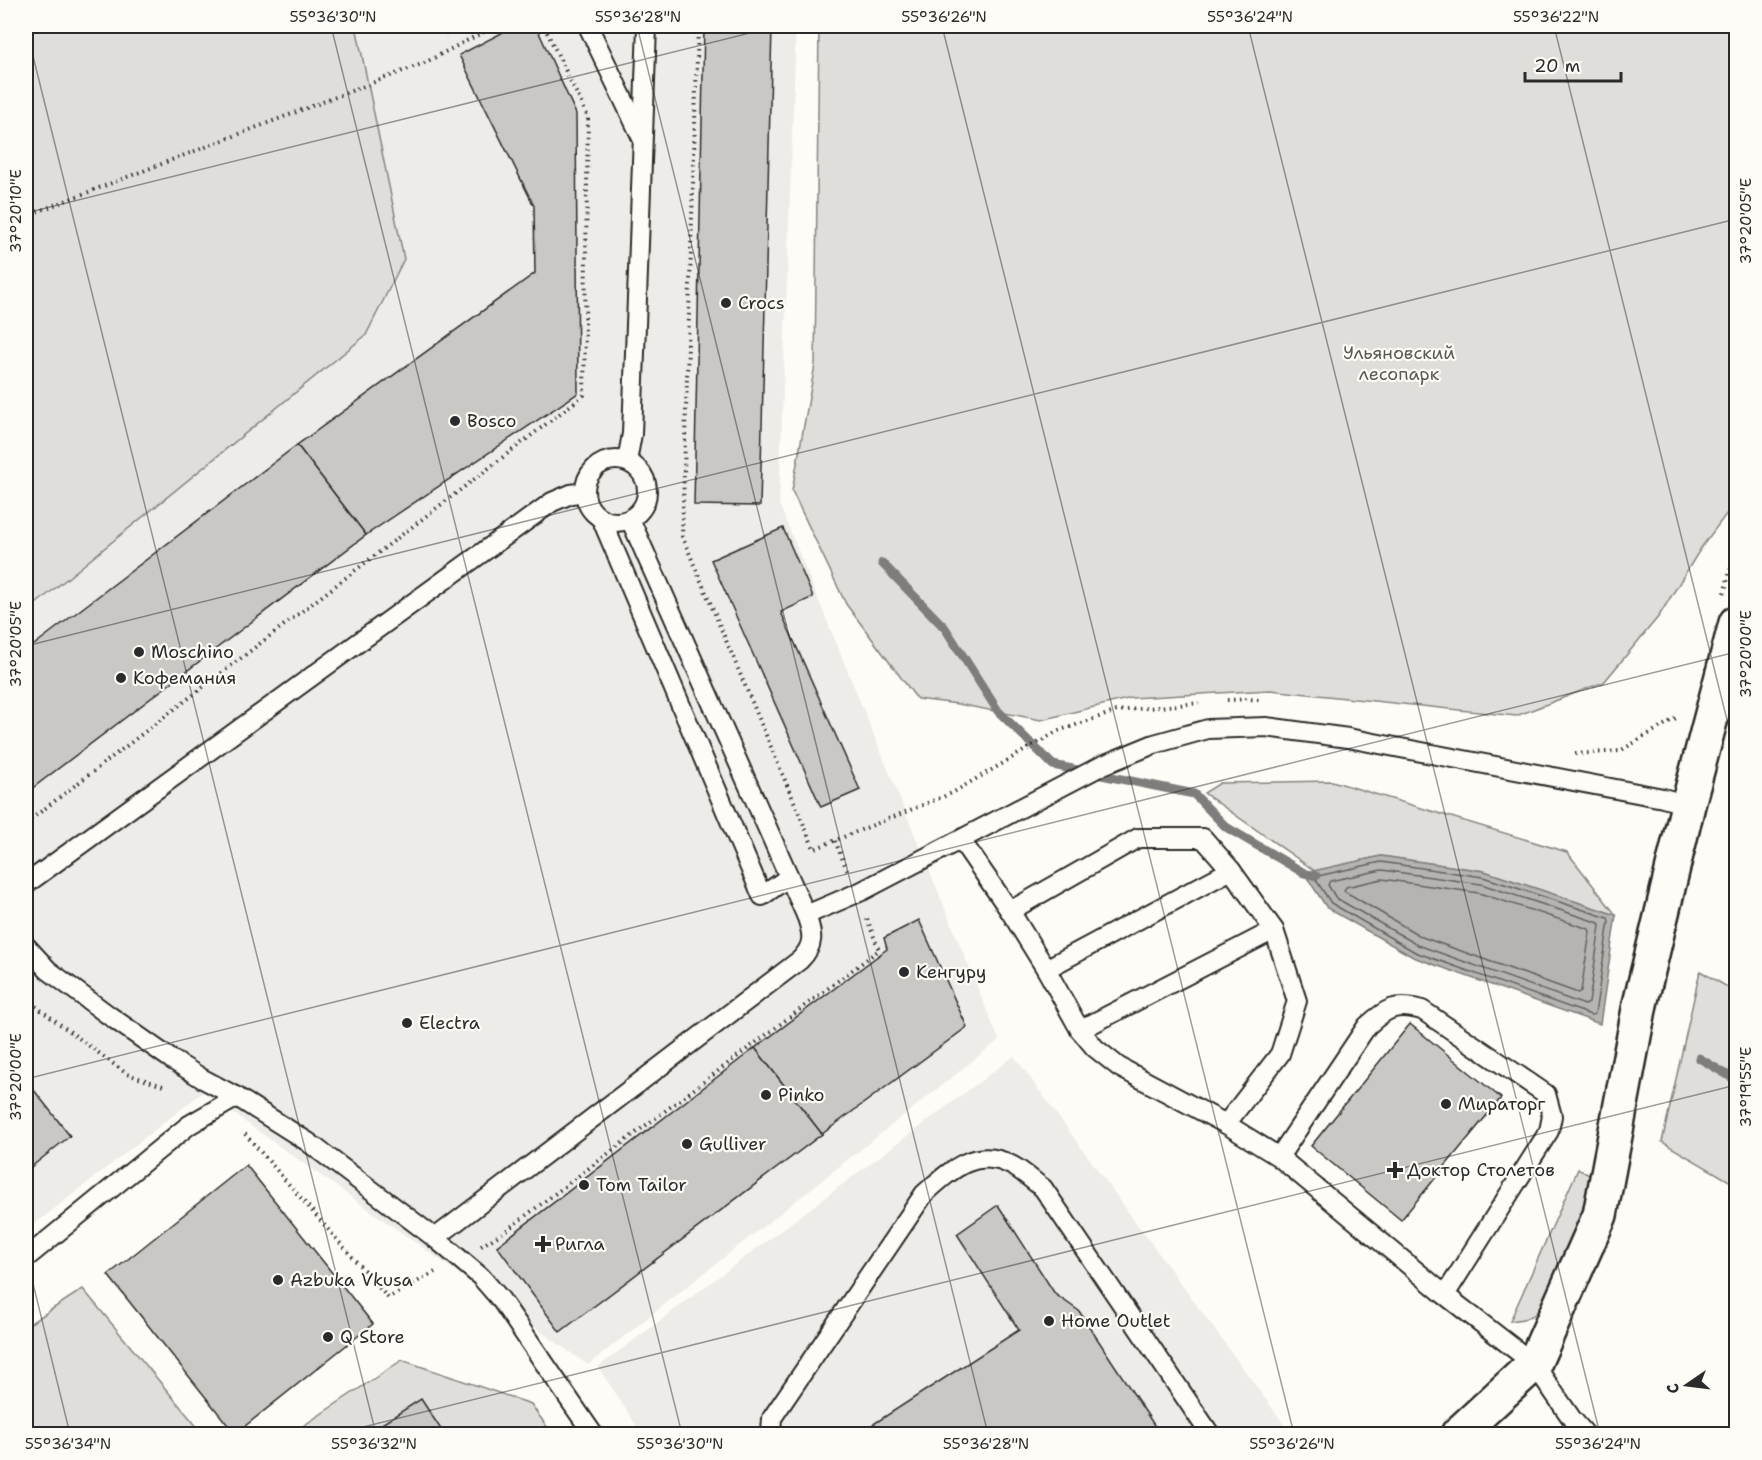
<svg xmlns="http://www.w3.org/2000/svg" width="1762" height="1460" font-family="'Shantell Sans',sans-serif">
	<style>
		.built { fill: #edece8 }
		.green { fill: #dfdeda; stroke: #858482; stroke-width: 1.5 }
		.water { fill: #b5b4b1; stroke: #7e7d7b; stroke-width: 1.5 }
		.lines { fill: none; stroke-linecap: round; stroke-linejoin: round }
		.shore { stroke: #626261; stroke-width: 1.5 }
		.stream { stroke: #7e7d7b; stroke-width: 9 }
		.building { fill: #c9c8c4; stroke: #2b2b2b; stroke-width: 1.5 }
		.service-casing { stroke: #2b2b2b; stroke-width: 22 }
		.minor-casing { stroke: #2b2b2b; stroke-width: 38 }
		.path { stroke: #2b2b2b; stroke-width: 4; stroke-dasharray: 1.5 4.5; stroke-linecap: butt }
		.service { stroke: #fdfcf7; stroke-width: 18 }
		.minor { stroke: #fdfcf7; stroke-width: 33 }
		.ticks { fill: none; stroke: #2b2b2b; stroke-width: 1.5; stroke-opacity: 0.45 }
		.poi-dot { fill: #2b2b2b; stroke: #fdfcf7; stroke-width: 2 }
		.labels { text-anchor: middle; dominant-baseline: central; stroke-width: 4.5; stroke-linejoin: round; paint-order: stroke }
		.poi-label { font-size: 18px; fill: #2b2b2b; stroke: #fdfcf7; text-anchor: start }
		.park-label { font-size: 18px; fill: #585857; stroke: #fdfcf7 }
		.neatline { fill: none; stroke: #2b2b2b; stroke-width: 2 }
		.ticks-label { font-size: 15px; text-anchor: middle; fill: #2b2b2b }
	</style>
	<rect width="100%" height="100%" fill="#fdfcf7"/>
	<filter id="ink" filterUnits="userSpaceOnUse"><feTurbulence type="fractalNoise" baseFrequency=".0167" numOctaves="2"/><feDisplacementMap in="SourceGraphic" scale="12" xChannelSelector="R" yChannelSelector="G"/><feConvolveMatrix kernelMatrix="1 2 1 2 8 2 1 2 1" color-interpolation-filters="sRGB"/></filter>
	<g filter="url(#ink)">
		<g class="built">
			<path d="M26,26h770l-17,478 220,536 -411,325 -385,-273 -177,139z"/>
			<path d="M1014,1056l277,378h-649l-44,-67z"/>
		</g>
		<g class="green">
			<path d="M26,26h330l48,233 -38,76 -340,277z"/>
			<path d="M819,26h917v462l-6,21 -29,39 -42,68 -55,66 -88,34 -246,-26 -139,8 -90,22 -83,-16 -41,-5 -71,-95 -54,-113 23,-126z"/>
			<path d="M1332,781l235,71 49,63 -132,-44 -103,-15 -66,15 -111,-78 16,-10z"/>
			<path d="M1700,971l36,21v193l-74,-43z"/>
			<path d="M1578,1169l19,10c-12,32 -36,114 -61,134 -7,6 -17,7 -26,8z"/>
			<path d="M83,1289l120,145h-177v-108z"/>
			<path d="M402,1360l129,44 21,30h-261z"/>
		</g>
		<path class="water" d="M1381,856l103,15 132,44 -16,109 -187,-67 -86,-49 -23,-35z"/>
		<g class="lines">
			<g class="shore">
				<path d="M1381,862l102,15 125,41 1,3 -14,93 -4,1 -176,-63 -84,-49 -15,-23 2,-4z"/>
				<path d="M1382,870l99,14 118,39 1,3 -11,77 -4,2 -167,-60 -82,-47 -8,-13 2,-4z"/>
				<path d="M1382,879l97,14 110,36 1,3 -9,59 -3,2 -156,-56 -78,-46 2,-4z"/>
			</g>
			<g class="stream">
				<path d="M882,563l63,65 53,83 55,54 141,29 32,33 78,46 12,3"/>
				<path d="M1699,1058l37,22"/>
			</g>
		</g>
		<g class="building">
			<path d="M442,26h21l-17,8z"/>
			<path d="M515,26h21l40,88 2,279 -212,142 -69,-90 238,-172 -1,-67 -75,-151z"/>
			<path d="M704,26h68l-12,480 -66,-1z"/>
			<path d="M297,445l69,90 -340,258v-142z"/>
			<path d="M783,528l30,69 -32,15 79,178 -39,17 -110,-247z"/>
			<path d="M919,920l48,107 -145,107 -67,-86 132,-99 -3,-11z"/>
			<path d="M1410,1024l91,74 -100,122 -90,-74z"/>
			<path d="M755,1048l67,86 -262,198 -63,-86z"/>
			<path d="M26,1080l44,56 -44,35z"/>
			<path d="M246,1165l127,159 -138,110 -127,-159z"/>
			<path d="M998,1205l57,89 24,17 81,123h-302l161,-104 -62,-96z"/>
			<path d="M421,1399l23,35h-78z"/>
			<path d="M553,1428l3,6h-19z"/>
		</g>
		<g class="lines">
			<defs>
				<g id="service">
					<path d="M588,26l53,110"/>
					<circle cx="616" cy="491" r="31"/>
					<path d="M627,461l5,-27 15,-408"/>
					<path d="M601,518l161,378 27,-19"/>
					<path d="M961,840l49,71 36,58 34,61 15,18 24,19 107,57 53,33 166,138 89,69 38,55 13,15"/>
					<path d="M26,884l526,-382 19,-8 14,-2"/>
					<path d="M1010,911l128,-73h65l28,32 43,60 23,71 -17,53 -54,70"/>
					<path d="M806,915l56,-24 241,-126 51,-21 54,-15 58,-2 82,11 315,60 25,7"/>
					<path d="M26,946l22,24 59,44 64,45 32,20 34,18 71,45 127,96 365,-278c15,-15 13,-26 6,-45l-176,-396"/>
					<path d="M1046,969l185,-99"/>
					<path d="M1080,1030l194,-100"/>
					<path d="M1279,1157l88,-131c20,-18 28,-23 55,-16l124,84 6,22 -3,15 -104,164"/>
					<path d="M435,1238l46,39 20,23 92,134"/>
					<path d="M26,1258l163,-133 48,-28"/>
					<path d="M771,1434l1,-16 152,-224c26,-23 52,-49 89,-28 11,6 20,15 30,22l167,246"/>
				</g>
				<path id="minor" d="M1458,1434l76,-70 66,-149 40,-211 48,-199 48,-182"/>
			</defs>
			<use href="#service" class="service-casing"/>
			<use href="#minor" class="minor-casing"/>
			<g class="path">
				<path d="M698,26l-16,510 132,313 138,-56 106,-62 59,-20 82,-8"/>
				<path d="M26,216l398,-153 71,-37"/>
				<path d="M1724,593l12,-43"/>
				<path d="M1227,700l22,-1 10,1"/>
				<path d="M1575,754l45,-3 56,-33"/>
				<path d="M26,823l558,-428 4,-278 -44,-91"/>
				<path d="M835,841l12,29"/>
				<path d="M26,999l101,75 36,12"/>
				<path d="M245,1134l143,164 47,-26"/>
				<path d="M481,1246l23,-14 375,-282 -13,-34"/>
			</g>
			<use href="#service" class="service"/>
			<use href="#minor" class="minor"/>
		</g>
	</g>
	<path class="ticks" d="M331,26l351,1408M637,26l351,1408M942,26l352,1408M1248,26l352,1408M1554,26l182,730M26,28l350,1406M26,213l752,-187M26,646l1710,-427M26,1079l1710,-427M26,1255l44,179M335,1434l1401,-349"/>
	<g class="poi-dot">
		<circle cx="726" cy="303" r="6"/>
		<circle cx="455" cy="421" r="6"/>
		<circle cx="139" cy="652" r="6"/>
		<circle cx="121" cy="678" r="6"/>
		<circle cx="904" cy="972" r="6"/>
		<circle cx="407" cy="1023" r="6"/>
		<circle cx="766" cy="1095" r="6"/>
		<circle cx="1446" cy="1104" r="6"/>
		<circle cx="687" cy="1144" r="6"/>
		<path d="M1392 1161h6v6h6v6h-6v6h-6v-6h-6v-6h6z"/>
		<circle cx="584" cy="1185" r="6"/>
		<path d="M540 1235h6v6h6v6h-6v6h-6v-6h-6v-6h6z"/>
		<circle cx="278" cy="1280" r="6"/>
		<circle cx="1049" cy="1321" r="6"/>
		<circle cx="328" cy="1337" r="6"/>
	</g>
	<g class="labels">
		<g class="poi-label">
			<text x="738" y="303">Crocs</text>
			<text x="467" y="421">Bosco</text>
			<text x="151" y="652">Moschino</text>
			<text x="133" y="678">Кофемания</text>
			<text x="916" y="972">Кенгуру</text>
			<text x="419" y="1023">Electra</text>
			<text x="778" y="1095">Pinko</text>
			<text x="1458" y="1104">Мираторг</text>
			<text x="699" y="1144">Gulliver</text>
			<text x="1407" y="1170">Доктор Столетов</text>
			<text x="596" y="1185">Tom Tailor</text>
			<text x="555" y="1244">Ригла</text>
			<text x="290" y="1280">Azbuka Vkusa</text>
			<text x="1061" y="1321">Home Outlet</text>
			<text x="340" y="1337">Q Store</text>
		</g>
		<g class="park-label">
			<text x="1399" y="353">Ульяновский<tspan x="1399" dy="21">лесопарк</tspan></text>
		</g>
	</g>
	<rect width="1762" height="1460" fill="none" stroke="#fdfcf7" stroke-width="66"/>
	<g transform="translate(1687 1385) rotate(256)" stroke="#fdfcf7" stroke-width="4.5" paint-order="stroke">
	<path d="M0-4.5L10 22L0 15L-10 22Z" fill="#2b2b2b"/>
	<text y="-9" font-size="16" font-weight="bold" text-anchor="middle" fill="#2b2b2b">С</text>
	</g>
	<path d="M1525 72v9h96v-9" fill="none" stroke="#2b2b2b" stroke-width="3"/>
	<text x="1534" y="72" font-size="18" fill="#2b2b2b" stroke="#fdfcf7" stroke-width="4.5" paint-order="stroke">20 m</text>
	<rect x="33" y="33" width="1696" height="1394" class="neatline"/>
	<g class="ticks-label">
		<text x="333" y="22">55°36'30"N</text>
		<text x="638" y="22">55°36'28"N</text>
		<text x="944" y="22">55°36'26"N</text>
		<text x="1250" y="22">55°36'24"N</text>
		<text x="1556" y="22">55°36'22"N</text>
		<text transform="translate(16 211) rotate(-90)" y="5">37°20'10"E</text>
		<text transform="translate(1746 221) rotate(-90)" y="5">37°20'05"E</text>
		<text transform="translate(16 644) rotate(-90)" y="5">37°20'05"E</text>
		<text transform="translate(1746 654) rotate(-90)" y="5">37°20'00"E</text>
		<text transform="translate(16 1077) rotate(-90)" y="5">37°20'00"E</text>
		<text transform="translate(1746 1087) rotate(-90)" y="5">37°19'55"E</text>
		<text x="68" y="1449">55°36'34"N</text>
		<text x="374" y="1449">55°36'32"N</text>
		<text x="680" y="1449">55°36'30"N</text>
		<text x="986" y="1449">55°36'28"N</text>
		<text x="1292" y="1449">55°36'26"N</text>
		<text x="1598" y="1449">55°36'24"N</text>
	</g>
</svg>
